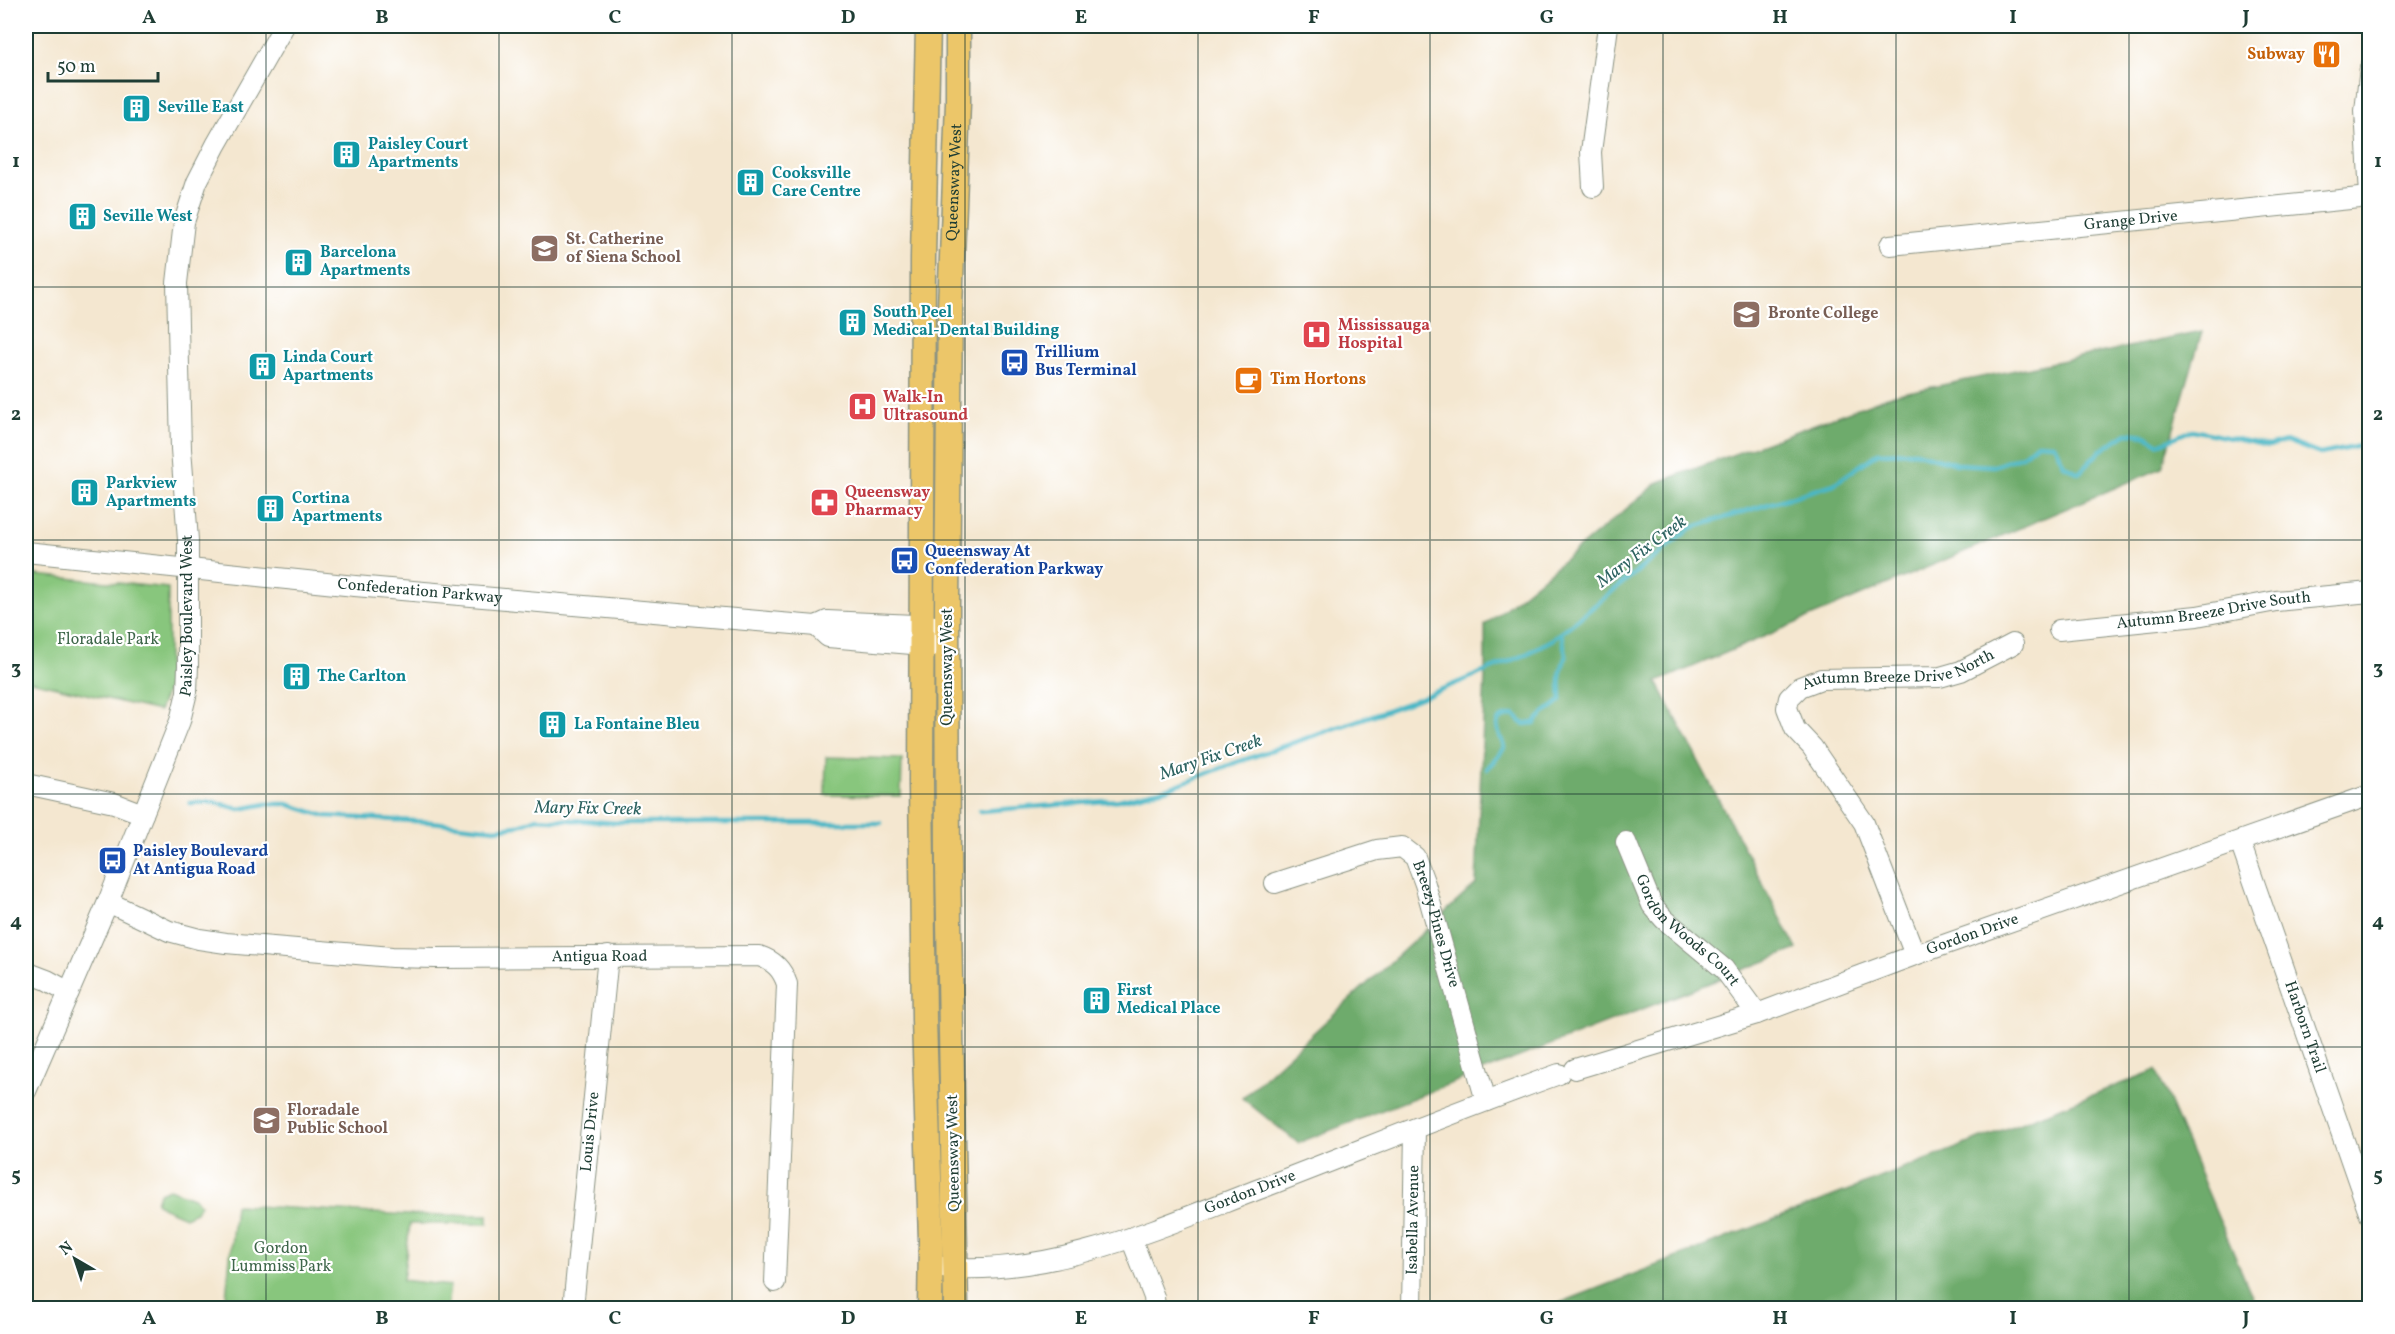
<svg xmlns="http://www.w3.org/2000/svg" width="2395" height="1334" font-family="Vollkorn,serif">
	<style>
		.green { fill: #88c67d; stroke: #548258; stroke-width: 1.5 }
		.forest { fill: #6eab6c; stroke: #467450; stroke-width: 1.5 }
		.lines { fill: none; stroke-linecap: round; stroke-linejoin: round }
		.stream { stroke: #4ab7c6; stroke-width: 4.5 }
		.minor-casing { stroke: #8a9282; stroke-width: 22 }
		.major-casing { stroke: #8a9282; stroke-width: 27 }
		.minor { stroke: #fff; stroke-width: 20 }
		.major { stroke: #ecc669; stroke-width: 24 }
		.grid { fill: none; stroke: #1f3d34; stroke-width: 1.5; stroke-opacity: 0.55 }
		.labels { text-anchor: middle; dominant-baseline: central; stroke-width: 4.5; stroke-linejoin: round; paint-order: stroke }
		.food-label { font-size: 16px; font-weight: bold; fill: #c56008; stroke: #fff; text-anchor: end }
		.culture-label { font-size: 16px; font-weight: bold; fill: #0d838f; stroke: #fff; text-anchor: start }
		.street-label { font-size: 16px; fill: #1f3d34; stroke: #fff }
		.education-label { font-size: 16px; font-weight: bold; fill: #785e54; stroke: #fff; text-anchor: start }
		.health-label { font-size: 16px; font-weight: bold; fill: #be3a42; stroke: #fff; text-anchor: start }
		.transit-label { font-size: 16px; font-weight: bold; fill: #164399; stroke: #fff; text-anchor: start }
		.park-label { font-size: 16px; fill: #3e664a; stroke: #fff }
		.water-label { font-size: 18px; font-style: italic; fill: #2c6260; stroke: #fff }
		.neatline { fill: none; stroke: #1f3d34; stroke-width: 2 }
		.grid-label { font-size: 20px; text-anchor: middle; font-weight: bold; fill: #1f3d34 }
	</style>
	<rect width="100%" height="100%" fill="#fff"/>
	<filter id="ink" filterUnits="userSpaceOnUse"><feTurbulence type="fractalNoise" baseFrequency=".0167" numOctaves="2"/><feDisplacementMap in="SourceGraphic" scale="12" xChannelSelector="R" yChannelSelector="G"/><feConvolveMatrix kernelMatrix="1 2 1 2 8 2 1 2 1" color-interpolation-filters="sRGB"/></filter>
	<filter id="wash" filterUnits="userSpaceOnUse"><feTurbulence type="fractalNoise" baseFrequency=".008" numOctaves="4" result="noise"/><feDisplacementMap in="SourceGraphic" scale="24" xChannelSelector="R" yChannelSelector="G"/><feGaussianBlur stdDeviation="1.35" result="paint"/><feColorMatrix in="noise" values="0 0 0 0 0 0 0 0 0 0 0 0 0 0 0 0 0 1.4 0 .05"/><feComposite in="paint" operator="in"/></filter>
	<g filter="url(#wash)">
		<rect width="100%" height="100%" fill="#f4e7d0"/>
		<g class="green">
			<path d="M26,574l142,14v99l-9,24 -133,-31z"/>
			<path d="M826,757l76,2 -1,37 -76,-1z"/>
			<path d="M169,1189l27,10 4,5 -4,8 -11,5 -23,-10 -6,-5 3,-9z"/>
			<path d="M235,1205l174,10h79v9h-78l-7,56 47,6 -3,22h-222z"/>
		</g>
		<g class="forest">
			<path d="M2202,332l-40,136 -505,214 140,267 -499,194 -56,-45 234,-214 9,-209v-50l174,-143 234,-87z"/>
			<path d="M2156,1070l101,238h-710z"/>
		</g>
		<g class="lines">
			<g class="stream">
				<path d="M1487,769l17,-21c-4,-18 -18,-30 11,-33l8,9 12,-1c8,-12 16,-13 26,-23l-1,-25 6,-21 -5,-21"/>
				<path d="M190,803l24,-1 26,7 26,-5h21l38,12 106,6 64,7 22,-3 20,-8 86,5h258"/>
				<path d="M980,811l139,-11 50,-12 63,-24 176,-61 117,-48 28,-16 138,-111 143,-44 44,-31 37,-1 42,12 37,2 28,-10 15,-13 17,1 10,21 15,8 21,-22 27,-18 19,2 13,9 33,-14 77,16 17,-5 34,13 50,-10"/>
			</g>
		</g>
	</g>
	<g filter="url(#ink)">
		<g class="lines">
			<defs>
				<g id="minor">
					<path d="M2370,68l-5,43 5,84"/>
					<path d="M1593,187l-2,-35 17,-126"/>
					<path id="s1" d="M1890,245l480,-48"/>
					<path id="s2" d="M26,552l329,34 461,40 11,-5 109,5"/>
					<path d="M816,626l12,11 120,10"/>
					<path id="s3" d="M2059,630l138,-14 79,-15 94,-9"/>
					<path d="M26,784l88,19 29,11"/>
					<path id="s4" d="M1626,842l26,63 12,14 60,50 33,45"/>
					<path id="s5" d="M2240,842l130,373"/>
					<path id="s6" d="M1275,883l102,-33 25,-3 13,10 10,27 61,217"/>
					<path id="s7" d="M108,902l61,29 30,8 27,4 166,14 44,1 323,-2c15,5 23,13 28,28l-12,298"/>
					<path id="s8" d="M1915,955l-51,-132 -52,-76 -17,-18 -8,-21 2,-10 11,-11 21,-8 119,-2 21,-6 52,-27"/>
					<path d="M26,972l21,8 22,12"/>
					<path id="s9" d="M1575,1069l182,-55 158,-59 455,-160"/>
					<path id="s10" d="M26,1091l82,-189 72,-181 7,-29 1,-27v-125l-7,-91 -4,-166 7,-61 13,-40 19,-37 68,-119"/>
					<path d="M1131,1238l23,59 1,11"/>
					<path id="s11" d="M942,1267c111,10 218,-40 320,-79 99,-38 197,-78 297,-114"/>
					<path id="s12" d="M573,1308l35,-352"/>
					<path id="s13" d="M1412,1308l3,-179"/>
				</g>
				<g id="major">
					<path d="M928,26l-5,231 -2,527 3,236 7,220 -1,68"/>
					<path id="s14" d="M956,1308l-8,-442 -1,-261 3,-297 8,-205v-77"/>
				</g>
			</defs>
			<use href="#minor" class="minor-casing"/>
			<use href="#major" class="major-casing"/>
			<use href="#minor" class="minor"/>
			<use href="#major" class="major"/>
		</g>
	</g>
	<path class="grid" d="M266,26v1282M499,26v1282M732,26v1282M965,26v1282M1198,26v1282M1430,26v1282M1663,26v1282M1896,26v1282M2129,26v1282M26,287h2344M26,540h2344M26,794h2344M26,1047h2344"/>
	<defs>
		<symbol id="restaurant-square" viewBox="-11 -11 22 22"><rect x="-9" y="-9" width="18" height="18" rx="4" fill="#e8710a" stroke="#fff"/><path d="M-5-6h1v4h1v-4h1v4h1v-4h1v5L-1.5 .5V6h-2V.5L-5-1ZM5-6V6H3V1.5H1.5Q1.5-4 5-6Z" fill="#fff"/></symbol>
		<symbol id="building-square" viewBox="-11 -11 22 22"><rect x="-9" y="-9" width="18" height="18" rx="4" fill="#0f9aa8" stroke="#fff"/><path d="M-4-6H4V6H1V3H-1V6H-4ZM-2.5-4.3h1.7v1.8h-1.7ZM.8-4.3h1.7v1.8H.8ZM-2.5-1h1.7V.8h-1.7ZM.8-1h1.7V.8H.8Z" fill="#fff"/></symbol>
		<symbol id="school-square" viewBox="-11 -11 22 22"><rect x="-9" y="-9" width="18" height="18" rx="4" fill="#8d6e63" stroke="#fff"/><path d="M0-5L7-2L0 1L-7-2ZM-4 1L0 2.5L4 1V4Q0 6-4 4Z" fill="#fff"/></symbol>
		<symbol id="hospital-square" viewBox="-11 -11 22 22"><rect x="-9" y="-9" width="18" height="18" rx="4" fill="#e0444e" stroke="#fff"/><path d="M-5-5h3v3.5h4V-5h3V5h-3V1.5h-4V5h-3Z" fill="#fff"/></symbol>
		<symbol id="bus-square" viewBox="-11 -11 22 22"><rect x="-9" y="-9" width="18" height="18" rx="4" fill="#1a4fb4" stroke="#fff"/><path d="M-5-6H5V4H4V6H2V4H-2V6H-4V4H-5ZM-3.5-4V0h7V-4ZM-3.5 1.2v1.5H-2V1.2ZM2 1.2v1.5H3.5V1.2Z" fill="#fff"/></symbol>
		<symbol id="cafe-square" viewBox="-11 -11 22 22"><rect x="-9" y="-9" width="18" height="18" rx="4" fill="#e8710a" stroke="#fff"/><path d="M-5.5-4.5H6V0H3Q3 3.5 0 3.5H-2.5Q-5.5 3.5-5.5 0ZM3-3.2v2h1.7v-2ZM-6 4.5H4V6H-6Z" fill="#fff"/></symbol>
		<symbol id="pharmacy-square" viewBox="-11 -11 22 22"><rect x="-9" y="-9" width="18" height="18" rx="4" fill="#e0444e" stroke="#fff"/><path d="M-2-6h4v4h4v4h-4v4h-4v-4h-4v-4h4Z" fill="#fff"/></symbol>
	</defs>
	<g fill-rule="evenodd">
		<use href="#restaurant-square" x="2310" y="38" width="33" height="33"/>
		<use href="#building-square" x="120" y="92" width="33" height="33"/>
		<use href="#building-square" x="330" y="138" width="33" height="33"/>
		<use href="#building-square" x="734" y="166" width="33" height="33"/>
		<use href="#building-square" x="66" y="200" width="33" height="33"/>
		<use href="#school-square" x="528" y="232" width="33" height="33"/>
		<use href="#building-square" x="282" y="246" width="33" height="33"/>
		<use href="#school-square" x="1730" y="298" width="33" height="33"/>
		<use href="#building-square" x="836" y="306" width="33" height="33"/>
		<use href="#hospital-square" x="1300" y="318" width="33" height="33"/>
		<use href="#bus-square" x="998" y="346" width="33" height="33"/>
		<use href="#building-square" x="246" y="350" width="33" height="33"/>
		<use href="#cafe-square" x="1232" y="364" width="33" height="33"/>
		<use href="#hospital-square" x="846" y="390" width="33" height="33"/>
		<use href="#building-square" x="68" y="476" width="33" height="33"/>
		<use href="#pharmacy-square" x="808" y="486" width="33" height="33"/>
		<use href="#building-square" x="254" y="492" width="33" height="33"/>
		<use href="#bus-square" x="888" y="544" width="33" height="33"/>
		<use href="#building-square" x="280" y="660" width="33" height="33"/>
		<use href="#building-square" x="536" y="708" width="33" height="33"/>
		<use href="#bus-square" x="96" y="844" width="33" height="33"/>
		<use href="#building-square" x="1080" y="984" width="33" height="33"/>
		<use href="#school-square" x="250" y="1104" width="33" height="33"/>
	</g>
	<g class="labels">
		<g class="food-label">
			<text x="2305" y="55">Subway</text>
			<text x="1270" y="380" text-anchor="start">Tim Hortons</text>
		</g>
		<g class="culture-label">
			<text x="158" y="108">Seville East</text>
			<text x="368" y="145">Paisley Court<tspan x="368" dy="18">Apartments</tspan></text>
			<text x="772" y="174">Cooksville<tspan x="772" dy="18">Care Centre</tspan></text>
			<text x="103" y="217">Seville West</text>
			<text x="320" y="253">Barcelona<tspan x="320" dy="18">Apartments</tspan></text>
			<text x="873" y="313">South Peel<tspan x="873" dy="18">Medical-Dental Building</tspan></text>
			<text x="283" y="358">Linda Court<tspan x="283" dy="18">Apartments</tspan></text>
			<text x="106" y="484">Parkview<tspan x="106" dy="18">Apartments</tspan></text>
			<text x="292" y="499">Cortina<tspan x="292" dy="18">Apartments</tspan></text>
			<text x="317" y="677">The Carlton</text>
			<text x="574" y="725">La Fontaine Bleu</text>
			<text x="1117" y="991">First<tspan x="1117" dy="18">Medical Place</tspan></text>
		</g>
		<g class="street-label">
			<text stroke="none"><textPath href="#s14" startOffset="1126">Queensway West</textPath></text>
			<text stroke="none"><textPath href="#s1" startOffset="242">Grange Drive</textPath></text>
			<text stroke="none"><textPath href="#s2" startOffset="396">Confederation Parkway</textPath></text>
			<text stroke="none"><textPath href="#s3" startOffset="156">Autumn Breeze Drive South</textPath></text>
			<text stroke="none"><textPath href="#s10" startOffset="507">Paisley Boulevard West</textPath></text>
			<text transform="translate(948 667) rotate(-90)">Queensway West</text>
			<text stroke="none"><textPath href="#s8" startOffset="408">Autumn Breeze Drive North</textPath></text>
			<text stroke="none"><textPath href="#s6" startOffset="219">Breezy Pines Drive</textPath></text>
			<text stroke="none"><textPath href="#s4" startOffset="110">Gordon Woods Court</textPath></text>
			<text stroke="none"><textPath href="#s9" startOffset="420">Gordon Drive</textPath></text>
			<text stroke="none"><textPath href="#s7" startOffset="500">Antigua Road</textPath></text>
			<text stroke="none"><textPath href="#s5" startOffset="196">Harborn Trail</textPath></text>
			<text stroke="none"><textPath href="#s12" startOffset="177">Louis Drive</textPath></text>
			<text transform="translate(954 1153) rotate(-91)">Queensway West</text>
			<text stroke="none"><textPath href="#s11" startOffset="320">Gordon Drive</textPath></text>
			<text stroke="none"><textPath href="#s13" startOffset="88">Isabella Avenue</textPath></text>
		</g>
		<g class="education-label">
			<text x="566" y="240">St. Catherine<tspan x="566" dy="18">of Siena School</tspan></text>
			<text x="1768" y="314">Bronte College</text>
			<text x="287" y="1111">Floradale<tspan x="287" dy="18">Public School</tspan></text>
		</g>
		<g class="health-label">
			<text x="1338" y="326">Mississauga<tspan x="1338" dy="18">Hospital</tspan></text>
			<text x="883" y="398">Walk-In<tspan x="883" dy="18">Ultrasound</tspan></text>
			<text x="845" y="493">Queensway<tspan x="845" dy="18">Pharmacy</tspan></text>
		</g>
		<g class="transit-label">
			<text x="1035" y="353">Trillium<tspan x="1035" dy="18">Bus Terminal</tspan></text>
			<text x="925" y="552">Queensway At<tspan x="925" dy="18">Confederation Parkway</tspan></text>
			<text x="133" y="852">Paisley Boulevard<tspan x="133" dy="18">At Antigua Road</tspan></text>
		</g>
		<g class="park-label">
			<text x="108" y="640">Floradale Park</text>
			<text x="281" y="1249">Gordon<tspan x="281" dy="18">Lummiss Park</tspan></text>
		</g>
		<g class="water-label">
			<text transform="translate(1642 552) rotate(-37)">Mary Fix Creek</text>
			<text transform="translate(1211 758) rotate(-19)">Mary Fix Creek</text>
			<text transform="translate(588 809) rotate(1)">Mary Fix Creek</text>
		</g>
	</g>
	<rect width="2395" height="1334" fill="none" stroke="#fff" stroke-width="66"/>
	<g transform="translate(75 1259) rotate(321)" stroke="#ffffff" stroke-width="4.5" paint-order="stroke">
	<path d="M0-4.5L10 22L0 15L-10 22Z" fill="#1f3d34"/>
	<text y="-9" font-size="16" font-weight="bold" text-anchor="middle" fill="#1f3d34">N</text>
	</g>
	<path d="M48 72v9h110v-9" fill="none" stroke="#1f3d34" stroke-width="3"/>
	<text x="57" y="72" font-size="18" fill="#1f3d34" stroke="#ffffff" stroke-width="4.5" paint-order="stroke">50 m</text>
	<rect x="33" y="33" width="2329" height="1268" class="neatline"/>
	<g class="grid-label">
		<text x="149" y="23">A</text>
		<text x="382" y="23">B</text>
		<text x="615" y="23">C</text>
		<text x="848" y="23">D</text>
		<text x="1081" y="23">E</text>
		<text x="1314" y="23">F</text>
		<text x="1547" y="23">G</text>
		<text x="1780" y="23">H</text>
		<text x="2013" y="23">I</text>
		<text x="2246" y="23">J</text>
		<text x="16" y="167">1</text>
		<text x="2378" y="167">1</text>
		<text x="16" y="420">2</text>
		<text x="2378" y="420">2</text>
		<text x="16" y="674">3</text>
		<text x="2378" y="674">3</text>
		<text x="16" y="927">4</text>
		<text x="2378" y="927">4</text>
		<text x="16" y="1181">5</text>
		<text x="2378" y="1181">5</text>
		<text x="149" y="1324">A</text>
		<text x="382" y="1324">B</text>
		<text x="615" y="1324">C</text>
		<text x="848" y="1324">D</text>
		<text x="1081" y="1324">E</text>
		<text x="1314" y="1324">F</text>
		<text x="1547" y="1324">G</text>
		<text x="1780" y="1324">H</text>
		<text x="2013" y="1324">I</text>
		<text x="2246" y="1324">J</text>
	</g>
</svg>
